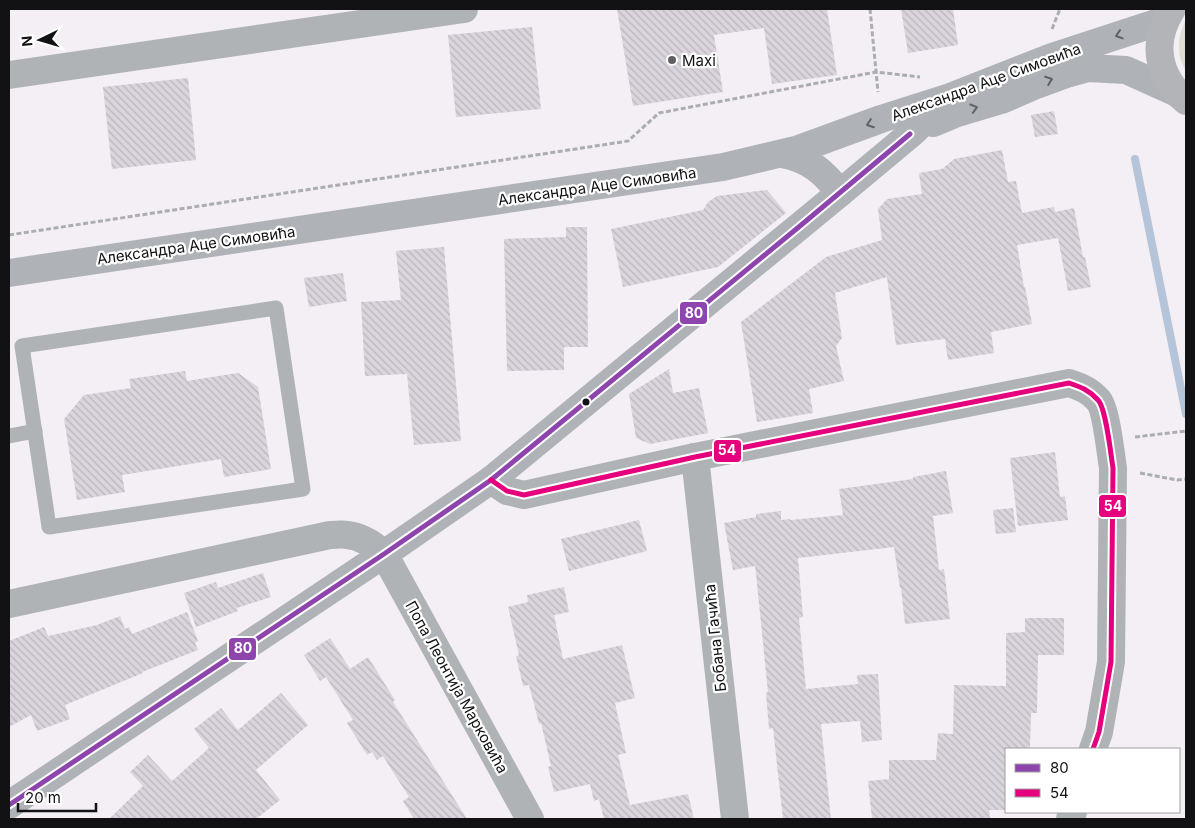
<svg xmlns="http://www.w3.org/2000/svg" width="1195" height="828" font-family="Inter,sans-serif">
	<style>
		.grass { fill: url(#grass-tufts) }
		.lines { fill: none; stroke-linecap: round; stroke-linejoin: round }
		.stream { stroke: #b5c4d9; stroke-width: 8 }
		.building { fill: url(#building-back-hatch) }
		.path { stroke: #acadb0; stroke-width: 3; stroke-dasharray: 5 2.5; stroke-linecap: butt }
		.lane { stroke: #b0b3b6; stroke-width: 15 }
		.street { stroke: #b0b3b6; stroke-width: 28 }
		.secondary { stroke: #afb2b6; stroke-width: 28 }
		.primary { stroke: #b2b4b8; stroke-width: 28 }
		.bus-1-casing { stroke: #fff; stroke-width: 9 }
		.bus-2-casing { stroke: #fff; stroke-width: 9 }
		.bus-1 { stroke: #8e44ad; stroke-width: 5 }
		.bus-2 { stroke: #e5007d; stroke-width: 5 }
		.oneway { stroke: #606264 }
		.poi-dot { fill: #615f62; stroke: #fff; stroke-width: 2 }
		.bus-dot { fill: #121113; stroke: #fff; stroke-width: 2 }
		.labels { text-anchor: middle; dominant-baseline: central; stroke-width: 4.5; stroke-linejoin: round; paint-order: stroke }
		.poi-label { font-size: 15px; fill: #121113; stroke: #fff; text-anchor: start }
		.street-label { font-size: 15px; fill: #121113; stroke: #fff }
		.line-badge { stroke: #fff; stroke-width: 2 }
		.badge-label { font-size: 14px; text-anchor: middle; font-weight: bold; fill: #fff }
	</style>
	<defs>
		<pattern id="grass-tufts" width="24" height="20" patternUnits="userSpaceOnUse" patternTransform="scale(1.25)"><rect width="24" height="20" fill="#deded1"/><path d="M3 7l-1-3M5 7V3M7 7l1-3M15 17l-1-3M17 17v-4M19 17l1-3" fill="none" stroke="#bdbdb3"/></pattern>
		<pattern id="building-back-hatch" width="6" height="6" patternUnits="userSpaceOnUse" patternTransform="scale(1.25)"><rect width="6" height="6" fill="#dad4dc"/><path d="M-1 5l2 2M0 0l6 6M5-1l2 2" fill="none" stroke="#bab5bc"/></pattern>
	</defs>
	<rect width="100%" height="100%" fill="#f3eff4"/>
	<path class="grass" d="M1186,20v51c-10,-16 -9,-35 0,-51z"/>
	<g class="lines">
		<path class="stream" d="M1135,159l51,255"/>
	</g>
	<g class="building">
		<path d="M617,9h210l10,66 -65,9 -8,-56 -50,7 9,57 -90,14z"/>
		<path d="M901,9h52l5,36 -50,8z"/>
		<path d="M532,27l9,82 -85,8 -8,-82z"/>
		<path d="M188,78l8,82 -84,9 -9,-82z"/>
		<path d="M1054,111l4,23 -23,3 -4,-22z"/>
		<path d="M1002,150l6,32 8,-1 6,32 32,-6 1,5 19,-4 9,49h2l6,30 -23,4 -10,-53 -41,7 7,42h1l7,37 -41,8 3,21 -46,7 -3,-21 -49,6 -9,-68 -52,16 7,45 -6,8 8,35 -35,8 4,24 -56,9 -16,-100 85,-65 56,-17 -4,-31 9,-10 35,-5 -3,-21 23,-4 12,-10z"/>
		<path d="M767,190l19,23 -68,54 -95,20 -12,-58 92,-19 5,-8 9,-6z"/>
		<path d="M566,227h21l1,120h-24v23l-57,1 -3,-132 62,-2z"/>
		<path d="M444,247l17,194 -47,4 -7,-71 -42,2 -4,-74 40,-2 -5,-49z"/>
		<path d="M343,273l4,28 -38,6 -5,-29z"/>
		<path d="M669,369l4,24 26,-5 9,45 -58,11 -14,-6 -7,-44z"/>
		<path d="M185,371l2,10 51,-8 20,14 13,82 -47,8 -3,-18 -99,16 3,17 -48,8 -13,-81 20,-24 47,-7 -2,-9z"/>
		<path d="M1055,452l5,45 5,-1 3,24 -50,6 -8,-68z"/>
		<path d="M946,471l7,42 -20,3 6,54 5,-1 6,50 -45,5 -4,-36h-1l-6,-41 -96,11 5,59 -4,1 7,71 52,-5 -1,-9 21,-1 4,66 -20,2 -2,-21 -39,3 10,95h-48l-10,-91 -4,1 -3,-36 2,-1 -12,-118 -1,-8 -22,4 -9,-47 32,-6v-3l25,-3v9l9,-1v1l53,-5 -4,-26 74,-10v-2z"/>
		<path d="M1013,508l3,24 -20,2 -3,-24z"/>
		<path d="M639,520l8,31 -78,20 -8,-32z"/>
		<path d="M263,573l8,24 -34,11 1,3 -42,16 -12,-34 32,-11 2,6z"/>
		<path d="M564,587l5,25 -15,3 9,44 59,-14 13,53 -20,5 11,50 -8,2 12,50 58,-11 6,25h-90l-5,-20 -5,2 -4,-17 -36,8 -6,-25 3,-1 -10,-43 -2,1 -10,-39 -6,1 -7,-30 3,-1 -11,-48 20,-5 -1,-7z"/>
		<path d="M187,612l11,29 -3,2 3,7 -56,22 1,1 -78,32 5,14 -33,12 -6,-16 -22,12v-86l35,-14 4,9 49,-11 23,-9 5,13 4,-2 3,7z"/>
		<path d="M1025,618h39v37h-26l-1,58h-6l-1,36h-24v61h-17l1,9h-118l-4,-38 21,-2v-19h47l2,-27 15,1 1,-49 52,1v-53l19,-1z"/>
		<path d="M330,638l20,31 18,-12 27,43 -2,2 74,117h-53l-11,-18 6,-4 -26,-41 -6,4 -5,-8 -5,3 -20,-32 6,-3 -27,-43 -6,4 -16,-26z"/>
		<path d="M281,693l27,32 -52,45 24,30 -24,19h-147l34,-33 -13,-14 18,-17 24,26 37,-33 -15,-19 27,-21 17,22z"/>
	</g>
	<g class="lines">
		<g class="path">
			<path d="M870,9l8,83"/>
			<path d="M1052,29l8,-20"/>
			<path d="M9,235l619,-94 31,-28 217,-41 44,5"/>
			<path d="M1135,437l51,-6"/>
			<path d="M1140,473l37,7 9,-1"/>
		</g>
		<g class="lane">
			<path d="M276,308l27,181 -254,38 -27,-181z"/>
			<path d="M9,436l26,-5"/>
		</g>
		<g class="street">
			<path d="M9,75l455,-66"/>
			<path d="M695,457l40,362"/>
			<path d="M491,480l16,11 17,4 171,-38 374,-74c12,4 20,7 29,17 8,8 13,56 15,68l-2,194 -12,70 -6,17"/>
			<path d="M9,604l321,-69c6,0 12,-1 17,0 14,1 27,10 37,19l146,265"/>
			<path d="M1070,819l3,-7"/>
		</g>
		<g class="secondary">
			<path d="M933,123l24,-10 47,-14 32,-14 30,-11 22,-6 38,2 51,23"/>
			<path d="M782,154c27,5 41,17 58,39"/>
			<path d="M9,273l714,-106 76,-18 82,-30 69,-22 102,-40 113,-37"/>
			<path d="M9,805l375,-251 107,-74 349,-287 73,-61 32,-31"/>
		</g>
		<path class="primary" d="M1172,9c-21,33 -15,67 14,92"/>
		<defs>
			<path id="bus-1" d="M9,805l375,-251 107,-74 309,-254 110,-92"/>
			<path id="bus-2" d="M491,480l16,11 17,4 171,-38 374,-74c12,4 20,7 29,17 8,8 13,56 15,68l-2,194 -12,70 -6,17"/>
		</defs>
		<use href="#bus-1" class="bus-1-casing"/>
		<use href="#bus-2" class="bus-2-casing"/>
		<use href="#bus-1" class="bus-1"/>
		<use href="#bus-2" class="bus-2"/>
	</g>
	<defs><path id="oneway-chevron" d="M-2-3.5L2.5 0L-2 3.5" fill="none" stroke-width="1.6" stroke-linecap="round" stroke-linejoin="round" transform="scale(1.25)"/></defs>
	<g class="oneway">
		<use href="#oneway-chevron" transform="translate(1119 35) rotate(162)"/>
		<use href="#oneway-chevron" transform="translate(1049 80) rotate(-21)"/>
		<use href="#oneway-chevron" transform="translate(974 108) rotate(-17)"/>
		<use href="#oneway-chevron" transform="translate(870 124) rotate(160)"/>
	</g>
	<circle class="poi-dot" cx="672" cy="60" r="5"/>
	<circle class="bus-dot" cx="586" cy="402" r="4.5"/>
	<g class="labels">
		<g class="poi-label">
			<text x="682" y="60">Maxi</text>
		</g>
		<g class="street-label">
			<text transform="translate(986 82) rotate(-20)">Александра Аце Симовића</text>
			<text transform="translate(597 186) rotate(-8)">Александра Аце Симовића</text>
			<text transform="translate(196 245) rotate(-8)">Александра Аце Симовића</text>
			<text transform="translate(715 638) rotate(-96)">Бобана Гачића</text>
			<text transform="translate(457 687) rotate(61)">Попа Леонтија Марковића</text>
		</g>
	</g>
	<g class="line-badge">
		<rect x="679" y="301" width="29" height="24" rx="5" fill="#8e44ad"/>
		<rect x="713" y="439" width="29" height="24" rx="5" fill="#e5007d"/>
		<rect x="1098" y="494" width="29" height="24" rx="5" fill="#e5007d"/>
		<rect x="228" y="637" width="29" height="24" rx="5" fill="#8e44ad"/>
	</g>
	<g class="badge-label">
		<text x="694" y="318">80</text>
		<text x="727" y="455">54</text>
		<text x="1113" y="511">54</text>
		<text x="243" y="653">80</text>
	</g>
	<rect width="1195" height="828" fill="none" stroke="#121113" stroke-width="20"/>
	<rect x="1005" y="748" width="175" height="65" fill="#ffffff" stroke="#a0a0a1"/>
	<rect x="1015" y="764" width="25" height="8" fill="#8e44ad" stroke="#a0a0a1"/>
	<text x="1050" y="773" font-size="15" fill="#121113">80</text>
	<rect x="1015" y="789" width="25" height="8" fill="#e5007d" stroke="#a0a0a1"/>
	<text x="1050" y="798" font-size="15" fill="#121113">54</text>
	<g transform="translate(40 40) rotate(265)" stroke="#ffffff" stroke-width="4" paint-order="stroke">
	<path d="M0-4L9 19L0 12L-9 19Z" fill="#121113"/>
	<text y="-8" font-size="14" font-weight="bold" text-anchor="middle" fill="#121113">N</text>
	</g>
	<path d="M18 803v8h78v-8" fill="none" stroke="#121113" stroke-width="2.5"/>
	<text x="25" y="803" font-size="15" fill="#121113" stroke="#ffffff" stroke-width="4" paint-order="stroke">20 m</text>
</svg>
